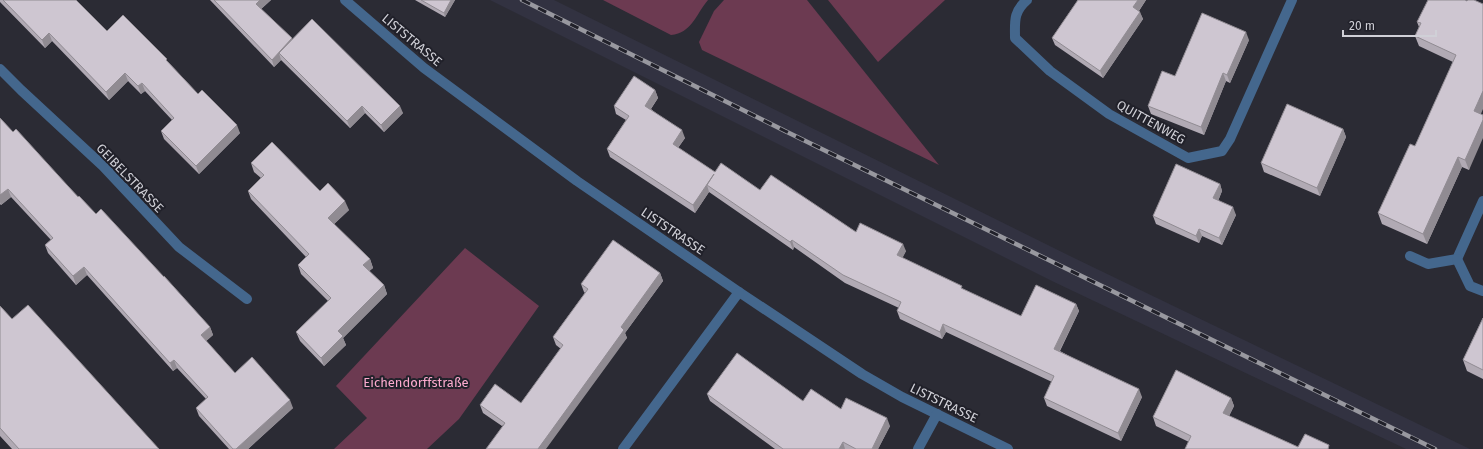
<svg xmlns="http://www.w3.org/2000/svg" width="1483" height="449" font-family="'Fira Sans',sans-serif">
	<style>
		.built { fill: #323241 }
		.green { fill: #6c3a51 }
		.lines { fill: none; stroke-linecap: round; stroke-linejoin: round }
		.minor { stroke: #44678d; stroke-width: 10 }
		.rail-casing { stroke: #98989f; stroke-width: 4.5 }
		.rail { stroke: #21212a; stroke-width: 3; stroke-dasharray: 9; stroke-linecap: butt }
		.wall { fill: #b1aab4 }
		.shaded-wall { fill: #908b92 }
		.building { fill: #cec6d1; stroke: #908b92 }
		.labels { text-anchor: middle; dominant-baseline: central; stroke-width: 4; stroke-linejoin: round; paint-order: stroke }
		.street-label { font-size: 13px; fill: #d0d0d7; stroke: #21212a }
		.park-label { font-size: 13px; fill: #fcaace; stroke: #21212a }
	</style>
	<rect width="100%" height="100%" fill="#2b2b34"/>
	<path class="built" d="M490,0h64l518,257 398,192h-64l-352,-167z"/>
	<g class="green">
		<path d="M603,0h105c-12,14 -16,33 -37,35z"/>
		<path d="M724,0h83l132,165 -237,-115 -3,-8 15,-31z"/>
		<path d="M828,0h117l-67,62z"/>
		<path d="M465,248l74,58 -80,113 -32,30h-93l33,-31 -31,-32z"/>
	</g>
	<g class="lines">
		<g class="minor">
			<path d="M345,0l79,68 153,113 162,111 123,82 40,23 106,52"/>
			<path d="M1027,0c-14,12 -12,22 -12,38l35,33 59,43 79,44 34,-7 8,-12 62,-139"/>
			<path d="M0,69l21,21 82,76 76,81 68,52"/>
			<path d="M1410,256l18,8 29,-5 26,-58"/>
			<path d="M1457,259l13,27 13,5"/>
			<path d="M623,449l116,-157"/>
			<path d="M918,449l19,-35"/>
		</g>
		<defs>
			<path id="rail" d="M522,0l263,131 650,318"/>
		</defs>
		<use href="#rail" class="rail-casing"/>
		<use href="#rail" class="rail"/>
	</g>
	<g class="wall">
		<path d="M0,0h76l31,31 61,31 30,32 42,39 -41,41 -35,-35 -3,-8 11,-11 -27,-29 -4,3 -13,-13 -19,19 -57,-59 -7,7 -45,-46z"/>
		<path d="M210,0h61l-10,9 31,30 111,74 -19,19 -19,-19 -15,15 -69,-68 -7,7z"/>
		<path d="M415,0h40l-10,17z"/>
		<path d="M1078,0h68l-7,11 4,8 -40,59 -48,-33 -3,-7z"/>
		<path d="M1465,0l16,114 -12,56 -7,-3 -35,77 -45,-20 -4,-11 37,-67 38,-84 -34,-16 -4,-10 4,-9 -2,-5z"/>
		<path d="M1249,40l-19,43 -4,-2 -22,54 -53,-21 -3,-8 27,-30z"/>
		<path d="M655,90l3,8 -7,11 34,29 -7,10 37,24 45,18 96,42 50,19 -4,7 61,32 58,26 55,-12 3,7 -19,40 82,46 -21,44 -74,-35 -3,-8 8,-16 -106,-50 -4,7 -42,-20 -3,-8 2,-3 -54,-25 -51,-36 -1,3 -84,-58 -14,21 -85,-56 -3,-8 19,-29 -10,-6 -2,-8z"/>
		<path d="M0,118l13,14 197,195 3,8 -7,6 29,32 58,35 -45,41h-19l-30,-33 -3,-8 10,-9 -29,-31 -4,3 -86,-96 -11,10 -28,-32 -3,-8 6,-5 -40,-43 -10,8 -1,-1z"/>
		<path d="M1343,129l3,8 -26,59 -56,-24 -3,-9z"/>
		<path d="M251,163l69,28 29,19 -15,14 36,35 3,9 -4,3 15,14 3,9 -44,44 3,7 -22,21 -24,-25 -4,-9 32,-31 -27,-27 -3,-9 8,-8 -55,-58 -3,-8 13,-13 -7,-6z"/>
		<path d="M1220,184l2,7 -4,10 18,14 -14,30 -20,-9 -3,7 -43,-19 -3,-8z"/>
		<path d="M660,273l3,8 -38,52 2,5 -125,88 -19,-13 -3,-8 41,-2 40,-54 -5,-4 -3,-8 32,-44 -1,-1 -3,-8z"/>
		<path d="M0,306l12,13 147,130h-147l-12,-13z"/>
		<path d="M1483,318v61l-16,-8 -4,-11z"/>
		<path d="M707,394l96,7 38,8 49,17 -12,23h-103l-65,-48z"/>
		<path d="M1231,398l3,8 -5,10 69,31 33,2 -142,-7 -33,-16 -3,-9z"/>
	</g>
	<g class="shaded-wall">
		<path d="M260,0h11l-12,11 -3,-7z"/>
		<path d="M451,0h4l-10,17 -1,-4z"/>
		<path d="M1138,0h8l-10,15 -3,-8z"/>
		<path d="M1140,12l3,7 -40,59 -3,-7z"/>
		<path d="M1246,32l3,8 -19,43 -3,-8z"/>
		<path d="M49,33l3,8 -7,7 -3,-8z"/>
		<path d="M292,38l3,8 -16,7 2,7 -7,7 -2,-7z"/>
		<path d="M125,73l3,8 -19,19 -3,-8z"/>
		<path d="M1223,73l3,8 -22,54 -3,-8z"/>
		<path d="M142,83l3,8 -4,3 -3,-8z"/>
		<path d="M655,90l3,8 -10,15 -3,-7z"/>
		<path d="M1483,91v18l-5,12 -4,-10z"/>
		<path d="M362,106l3,7 -15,15 -3,-7z"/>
		<path d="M400,106l3,7 -19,19 -3,-7z"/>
		<path d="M1483,120v18l-14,32 -4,-10z"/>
		<path d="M237,125l3,8 -41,41 -3,-8z"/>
		<path d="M1343,129l3,8 -26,59 -3,-8z"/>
		<path d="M682,130l3,8 -10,14 -2,-8z"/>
		<path d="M1458,157l4,10 -35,77 -4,-10z"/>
		<path d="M714,174l-7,11 2,7 -14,21 -2,-8z"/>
		<path d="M1220,184l2,7 -6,15 -3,-8z"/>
		<path d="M8,189l3,8 -10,8 -1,-3v-7z"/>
		<path d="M345,201l4,9 -18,17 -3,-9z"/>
		<path d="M1233,207l3,8 -14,30 -3,-7z"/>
		<path d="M1199,229l3,7 -3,7 -3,-7z"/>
		<path d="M792,240l2,7 -1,3 -3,-8z"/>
		<path d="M903,244l3,7 -6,12 -3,-8z"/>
		<path d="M370,259l3,9 -7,6 -3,-9z"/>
		<path d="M84,267l3,8 -11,10 -3,-9z"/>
		<path d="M660,273l3,8 -38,52 2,5 -81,111h-8l83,-122z"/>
		<path d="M384,285l3,9 -44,44 3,7 -22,21 -3,-8 17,-27z"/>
		<path d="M1076,304l3,7 -22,45 -3,-7z"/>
		<path d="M943,324l3,8 -4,7 -2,-7z"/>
		<path d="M210,327l3,8 -9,8 -3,-8z"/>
		<path d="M174,360l3,8 -4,3 -3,-8z"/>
		<path d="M1139,389l3,8 -21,44 -3,-8z"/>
		<path d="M1231,398l3,8 -8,16 -3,-9z"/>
		<path d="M290,400l3,8 -45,41h-12z"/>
		<path d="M887,418l3,8 -12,23h-6z"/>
		<path d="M843,442l2,7h-6z"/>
	</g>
	<g class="building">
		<path d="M3,0h73l31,31 16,-16 44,44 -1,1 32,34 4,-4 35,35 -41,41 -35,-35 13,-13 -32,-35 -4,3 -13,-13 -19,19 -57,-59 -7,7z"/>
		<path d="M214,0h46l-4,4 36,34 -20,22z"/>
		<path d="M421,0h30l-7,13z"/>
		<path d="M1078,0h60l-5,7 7,5 -40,59 -48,-33z"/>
		<path d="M1428,0h37l2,1 1,-1h6l9,4v87l-9,20 9,4v5l-18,40 -7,-3 -35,77 -45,-21 32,-69 5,2 41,-91 -41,-19 6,-13 -4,-1z"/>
		<path d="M1202,13l44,19 -19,43 -4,-2 -22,54 -53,-21 14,-35 13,5z"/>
		<path d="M312,19l88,87 -19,19 -19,-19 -15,15 -68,-68z"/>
		<path d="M634,76l21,14 -10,16 37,24 -9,14 42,28 6,-9 39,27 11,-15 85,57 4,-9 43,21 -6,11 65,31 -1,2 60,28 15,-31 40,19 -22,45 85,40 -21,44 -74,-35 10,-22 -111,-52 -3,8 -43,-21 4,-9 -58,-27 -51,-35 -2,2 -83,-57 7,-11 -21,31 -86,-56 22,-33 -15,-10z"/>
		<path d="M1287,104l56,25 -26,59 -56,-25z"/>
		<path d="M0,118l13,14 3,-3 62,68 1,-1 17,18 5,-5 63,68v-1l46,51 -9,8 34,38 17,-16 38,43 -54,49h-3l-37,-41 12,-11 -34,-37 -4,3 -86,-96 -11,9 -28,-31 8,-7 -45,-49 -8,6z"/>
		<path d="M272,142l48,49 8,-8 17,18 -17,17 42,41 -7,6 21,20 -46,46 5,5 -22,22 -25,-26 35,-34 -33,-33 11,-11 -61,-63 16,-16 -13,-12z"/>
		<path d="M1176,164l44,20 -7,14 20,9 -14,31 -20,-9 -3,7 -43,-20z"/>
		<path d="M613,240l47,33 -39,54 3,3 -86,119h-52l19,-26 -25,-18 15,-21 26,19 42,-58 -10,-8 35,-48 -7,-5z"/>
		<path d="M28,305l131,144h-140l-19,-21v-122l12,13z"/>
		<path d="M1483,318v52l-20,-10z"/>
		<path d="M737,353l66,48 8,-12 30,20 5,-11 41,20 -15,31h-16l-13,-7 -4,7h-56l-76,-55z"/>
		<path d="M1176,370l55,28 -8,15 75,34 7,-13 24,11 -1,4h-143l6,-13 -38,-19z"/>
	</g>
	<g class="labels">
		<g class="street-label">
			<text transform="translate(412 40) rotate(40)">LISTSTRASSE</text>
			<text transform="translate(1151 122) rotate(29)">QUITTENWEG</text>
			<text transform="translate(130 178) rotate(46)">GEIBELSTRASSE</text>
			<text transform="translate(673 231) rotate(34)">LISTSTRASSE</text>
			<text transform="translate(944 403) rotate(26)">LISTSTRASSE</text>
		</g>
		<g class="park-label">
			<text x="416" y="382">Eichendorffstraße</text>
		</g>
	</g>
	<path d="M1343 30v6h93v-6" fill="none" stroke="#d0d0d7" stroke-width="2"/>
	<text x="1349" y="30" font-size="12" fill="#d0d0d7" stroke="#21212a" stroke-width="3" paint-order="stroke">20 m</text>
</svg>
